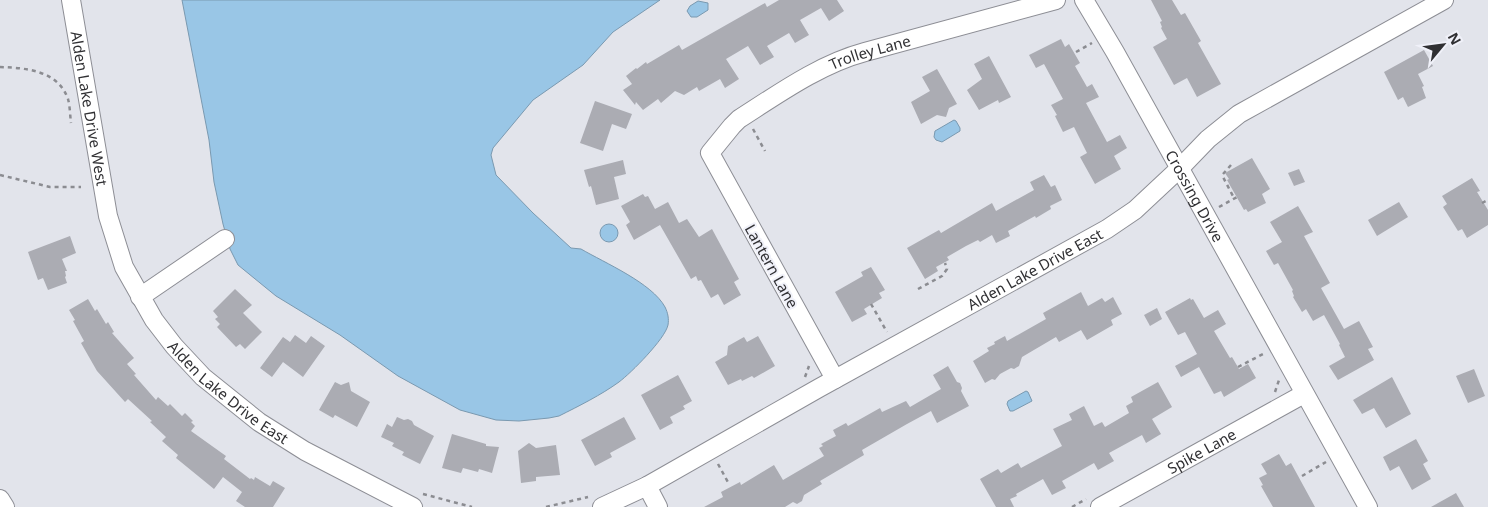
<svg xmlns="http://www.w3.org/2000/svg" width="1488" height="507" font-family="'Noto Sans',sans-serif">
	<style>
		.water { fill: #99c6e6; stroke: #7a99b0 }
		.building { fill: #abacb3 }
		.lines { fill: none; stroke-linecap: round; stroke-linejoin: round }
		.minor-casing { stroke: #8d8e95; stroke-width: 20 }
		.path { stroke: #8b8c91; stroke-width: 2.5; stroke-dasharray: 4 4; stroke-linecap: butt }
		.minor { stroke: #fff; stroke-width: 18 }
		.labels { text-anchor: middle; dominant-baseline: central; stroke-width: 4; stroke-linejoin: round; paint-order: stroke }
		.street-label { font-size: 15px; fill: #303033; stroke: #f0f1f9 }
	</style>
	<rect width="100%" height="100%" fill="#e2e4eb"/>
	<g class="water">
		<path d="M182,0h478l-47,32 -30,33 -50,35 -40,48 -2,7 5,20 37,38 38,35 10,1c24,14 71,34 84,58 3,6 4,12 3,18 -3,14 -37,48 -49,57 -18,13 -40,24 -60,34l-10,2 -30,3 -23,-1 -36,-10 -62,-34 -58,-41 -64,-39 -38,-31 -8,-16 -7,-25 -9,-42 -5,-42z"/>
		<path d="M698,1l10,2v7l-11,7h-6l-4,-6 3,-5z"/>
		<path d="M954,120l2,1 4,7v3l-18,11 -6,-2 -2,-3 1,-6z"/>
		<circle cx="609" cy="233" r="9"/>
		<path d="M1026,391l2,1 4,9 -19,10h-3l-3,-7 1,-3z"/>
	</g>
	<g class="building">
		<path d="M779,0h58l7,11 -15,10 -8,-13 -21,12 9,15 -14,8 -6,-10 -22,13 7,11 -14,8 -12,-19 -22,13 13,20 -14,9 -5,-9 -21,12 -2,-4 -13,8 -9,-4 -14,12 -3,-4 -15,11 -7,-8 -1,3 -12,-15 9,-6 -6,-8 10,-8 1,1 9,-7 1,2 32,-19 3,5 83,-47 2,4z"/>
		<path d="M1151,0h21l9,15 4,-2 16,28 -3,2 23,41 -24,13 -10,-19 -13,7 -21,-38 14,-8 -6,-11 1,-1 -2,-5 2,-1z"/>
		<path d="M1061,39l4,8 4,-3 11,19 -5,3 12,21 5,-3 7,13 -13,6 21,39 13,-7 7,13 -13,8 7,13 -26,15 -15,-27 7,-4 -13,-26 -11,5 -8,-16 2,-1 -6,-10 12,-6 -19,-35 -8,4 -7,-13z"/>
		<path d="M1424,50l9,16 -15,8 6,12 -2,1 4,11 -18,9 -5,-10 -5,3 -14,-28z"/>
		<path d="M989,56l22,41 -12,6 -1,-3 -19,10 -12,-20 15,-11 -8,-15z"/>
		<path d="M937,69l20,35 -8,4 -3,9 -9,-2 -16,9 -10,-22 19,-11 -8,-14z"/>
		<path d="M595,101l37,13 -6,15 -14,-5 -9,27 -23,-8z"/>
		<path d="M1252,158l18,31 -8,5 4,9 -18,9 -2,-3 -2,1 -17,-30 2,-1 -4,-6z"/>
		<path d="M623,160l3,14 -12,3 5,22 -23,6 -5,-19 -2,1 -5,-17z"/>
		<path d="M1299,169l6,13 -11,4 -6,-13z"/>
		<path d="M1044,175l7,12 4,-2 7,15 -12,6 1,3 -15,9 -1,-2 -27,15 2,5 -14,7 -4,-8 -12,7 -2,-2 -12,6 -19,11 2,3 -13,7 2,4 -13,8 -18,-31 32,-18 2,3 51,-30 4,8 38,-21 -4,-8z"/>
		<path d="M1472,178l8,13 -3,1 11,18v15l-21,13 -5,-9 -4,2 -15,-24 4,-3 -5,-8z"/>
		<path d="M643,194l2,3 3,-1 7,13 13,-7 11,21 8,-4 12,18 13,-8 27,50 -5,3 7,13 -17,10 -6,-11 -7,4 -10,-18 -3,1 -2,-5 -5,3 -31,-54 -26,15 -8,-15 4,-3 -9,-16z"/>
		<path d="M1399,202l9,15 -31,19 -9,-16z"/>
		<path d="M1298,206l15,26 -9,4 26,47 -9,5 23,41 15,-8 14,26 -5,2 6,11 -36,20 -9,-14 16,-9 -6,-12 1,-1 -16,-29 -11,6 -7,-12 -4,3 -9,-15 1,-1 -2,-5 1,-1 -15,-27 -4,2 -8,-14 16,-9 -12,-20z"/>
		<path d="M70,236l6,17 -14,6 5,12h-2l1,5 -1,1 2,6 -19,7 -5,-12 -5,2 -10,-28z"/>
		<path d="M871,267l14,23 -6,3 3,5 -18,11 3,5 -15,8 -17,-30 28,-16 -2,-4z"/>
		<path d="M235,289l17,16 -9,8 19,19 -17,17 -5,-5 -4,3 -19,-20 3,-3 -5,-5 3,-2 -5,-6z"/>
		<path d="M1081,292l7,14 14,-8 3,4 8,-5 9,17 -11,6 2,5 -26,15 -6,-10 -22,12 -3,-5 -34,20 -3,9 -5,3 -3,-1 -11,6 -5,6 -3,-1 -7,4 -12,-22 16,-10 -2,-3 8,-4 -1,-2 11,-6 2,5 39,-22 -3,-6z"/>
		<path d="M1190,298l1,2 2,-1 11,19 14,-8 8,14 -12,7 16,27 2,-1 7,12 9,-5 8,14 -32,19 -3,-6 -7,3 -15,-27 -18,10 -6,-11 22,-12 -12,-22 -7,3 -13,-23z"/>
		<path d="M88,299l7,12 2,-2 9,15 2,-2 6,10 -2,1 22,25 -7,6 9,10 -2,1 22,25 2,-3 10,9 2,-2 12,12 3,-3 8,8 -2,1 4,4 -4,5 35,25 -2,3 26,20 1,-1 3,2 1,-3 15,9 3,-5 12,7 -12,19h-28l-9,-6 6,-9 -19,-15 -9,12 -38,-31 2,-3 -16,-14 4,-4 -16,-15 2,-1 -24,-22 -3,3 -28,-31 -16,-28 3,-2 -11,-20 2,-1 -6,-10z"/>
		<path d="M1157,308l5,11 -12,7 -6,-11z"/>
		<path d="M295,335l11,8 5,-7 14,10 -22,31 -20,-15 -11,15 -12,-9 23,-31 7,5z"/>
		<path d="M758,336l17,30 -21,12 -2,-2 -10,5 -1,-2 -13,6 -13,-23 12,-7 1,-9 16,-9 3,5z"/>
		<path d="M948,366l9,16 3,1 2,5 -1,3 8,15 -32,17 -6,-12 -24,13 -45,26 2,5 -44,26 2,3 -18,11 -2,6 -5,3 -4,-2 -8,5h-81l19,-10 -2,-5 19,-10 1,3 33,-20 9,15 41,-24 -5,-8 4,-2 -2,-2 15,-8 -3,-6 13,-7 2,3 32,-18 2,4 24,-11 4,6 31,-18 -8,-14z"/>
		<path d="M1474,369l11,27 -17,7 -12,-27z"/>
		<path d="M678,375l14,26 -9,5 2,3 -15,8 3,6 -13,7 -19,-35z"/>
		<path d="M1392,377l19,37 -25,14 -12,-20 -12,6 -9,-14z"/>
		<path d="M335,382l6,3 8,-3 2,9 19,11 -13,25 -22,-12 -2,3 -14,-8z"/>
		<path d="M1158,382l14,25 -20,12 9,15 -15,9 -4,-8 -33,18 5,8 -16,9 -4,-7 -32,18 4,7 -14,7 -9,-16 -27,15 1,2 -7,3 4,8h-18l-16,-28 18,-10 3,4 17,-10 3,5 41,-22 -9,-17 19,-9 -3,-6 15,-8 10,20 8,-4 3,5 24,-14 -3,-7 7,-4 -2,-5z"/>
		<path d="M397,417l7,3 4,-1 4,2 2,4 20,11 -14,28 -18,-9 2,-3 -12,-6 2,-3 -13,-6 6,-13 5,3z"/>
		<path d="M624,417l12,22 -26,14 2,4 -17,9 -14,-26z"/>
		<path d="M452,434l34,10v2l13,1 -7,26 -13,-4 -1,3 -15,-4 -2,5 -19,-5z"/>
		<path d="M1416,439l12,22 -5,3 8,15 -19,11 -13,-24 -9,5 -7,-14z"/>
		<path d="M529,443l7,5 20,-3 4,30 -24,2v4l-15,2 -3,-32z"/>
		<path d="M1279,454l7,12 5,-3 24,44h-42l-12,-21 2,-1 -4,-7 8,-4 -6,-10z"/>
		<path d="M1456,493l8,14h-33z"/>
	</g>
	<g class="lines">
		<defs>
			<g id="minor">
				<path id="s1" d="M71,0l37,216 16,51 30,53 20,26 29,31 56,45 46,29 108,56"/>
				<path id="s2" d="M1084,0l31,52 253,455"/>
				<path d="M140,297l85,-58"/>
				<path id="s3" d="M835,379l-125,-226 22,-27 7,-7c39,-25 81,-55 126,-67l191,-52"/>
				<path d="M647,486l11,21"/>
				<path d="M0,499l5,8"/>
				<path id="s4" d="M602,507l45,-21 172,-98 288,-159 28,-19 45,-42 28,-29 31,-25 205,-114"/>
				<path id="s5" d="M1100,507l204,-113"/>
			</g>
		</defs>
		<use href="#minor" class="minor-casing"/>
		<g class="path">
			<path d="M1076,52l16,-9"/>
			<path d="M0,67c25,1 58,3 68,32 2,7 2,16 3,24"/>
			<path d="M753,129l12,22"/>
			<path d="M1231,165l-8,9v3l11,21"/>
			<path d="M0,175l50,12h31"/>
			<path d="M1482,203l6,-3"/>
			<path d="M1219,207l18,-10"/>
			<path d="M918,289l24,-13 5,-7 -2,-6"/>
			<path d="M871,304l16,28"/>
			<path d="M1238,367l27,-14"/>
			<path d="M805,377l4,-11"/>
			<path d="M1275,392l4,-12"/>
			<path d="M718,464l11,20"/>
			<path d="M1302,476l24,-14"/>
			<path d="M423,494l49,13"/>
			<path d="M546,507l42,-10"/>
			<path d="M1072,507l14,-8"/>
		</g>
		<use href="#minor" class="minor"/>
	</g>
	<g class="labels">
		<g class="street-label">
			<text stroke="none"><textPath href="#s3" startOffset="451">Trolley Lane</textPath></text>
			<text stroke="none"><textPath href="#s1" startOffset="110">Alden Lake Drive West</textPath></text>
			<text stroke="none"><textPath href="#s2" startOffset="225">Crossing Drive</textPath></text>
			<text transform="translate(772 266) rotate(61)">Lantern Lane</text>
			<text stroke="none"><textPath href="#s4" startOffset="494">Alden Lake Drive East</textPath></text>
			<text stroke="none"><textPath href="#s1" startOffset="438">Alden Lake Drive East</textPath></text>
			<text stroke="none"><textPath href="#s5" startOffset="116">Spike Lane</textPath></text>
		</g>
	</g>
	<g transform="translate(1443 45) rotate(61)" stroke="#f0f1f9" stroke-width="4" paint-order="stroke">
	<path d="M0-4L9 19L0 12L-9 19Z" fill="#303033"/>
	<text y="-8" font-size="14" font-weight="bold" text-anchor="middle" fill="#303033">N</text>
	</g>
</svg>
